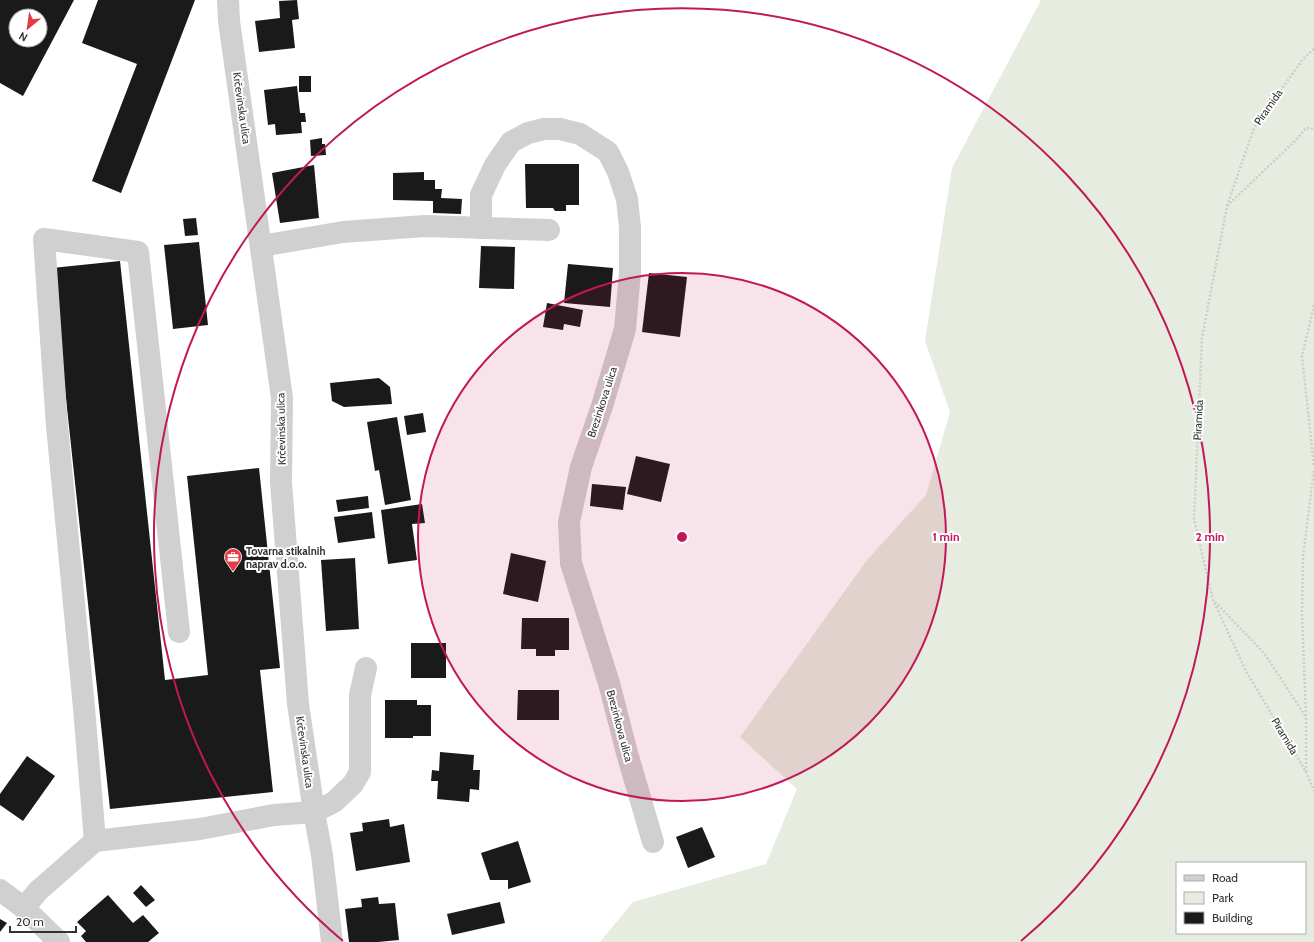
<svg xmlns="http://www.w3.org/2000/svg" width="1314" height="942" font-family="Cabin,sans-serif">
	<style>
		.green { fill: #e6ecdf; fill-rule: evenodd }
		.building { fill: #1a1a1a; fill-rule: evenodd }
		.lines { fill: none; stroke-linecap: round; stroke-linejoin: round }
		.path { stroke: #cdcdcd; stroke-width: 2.5; stroke-dasharray: 2 2; stroke-linecap: butt }
		.minor { stroke: #d0d0d0; stroke-width: 22 }
		.ring { fill: none; stroke: #c2185b; stroke-width: 2 }
		.labels { text-anchor: middle; dominant-baseline: central; stroke-width: 4; stroke-linejoin: round; paint-order: stroke }
		.street-label { font-size: 11px; fill: #333; stroke: #fff }
		.poi-label { font-size: 11px; font-weight: bold; fill: #333; stroke: #fff; text-anchor: start }
		.centre { fill: #c2185b; stroke: #fff; stroke-width: 2 }
		.ring-label { font-size: 12px; text-anchor: middle; font-weight: bold; fill: #c2185b; stroke: #fff; stroke-width: 4; stroke-linejoin: round; paint-order: stroke }
	</style>
	<rect width="100%" height="100%" fill="#fff"/>
	<path class="green" d="M1041,0h273v942h-714l33,-40 133,-38 31,-75 -57,-52 127,-177 59,-65 24,-83 -25,-71 27,-173zM1177,863h128v70h-128z"/>
	<g class="building">
		<path d="M0,0h74l-51,96 -23,-13zM16,16h24v24h-24z"/>
		<path d="M98,0h97l-74,193 -29,-12 45,-117 -55,-21z"/>
		<path d="M297,0l2,19 -7,1 3,28 -36,4 -4,-31 25,-3 -1,-17z"/>
		<rect x="299" y="76" width="12" height="16"/>
		<path d="M297,86l3,27h5l1,9h-5l1,11 -26,2 -1,-11 -7,1 -4,-35z"/>
		<path d="M322,138v6h3l1,11 -15,1 -1,-16z"/>
		<path d="M525,164h54v41h-13v6h-11l-2,-3h-27z"/>
		<path d="M314,165l5,53 -39,5 -8,-50z"/>
		<path d="M424,172v8h11v9h7l-1,9 21,1 -1,15 -28,-1v-12l-40,-1v-27z"/>
		<path d="M196,218l2,17 -13,1 -2,-17z"/>
		<path d="M199,242l9,83 -35,4 -9,-84z"/>
		<path d="M481,246l34,1 -1,42 -35,-1z"/>
		<path d="M120,261l45,419 43,-5 -21,-199 72,-8 21,200 -20,2 13,122 -163,17 -58,-541z"/>
		<path d="M568,264l45,4 -3,39 -46,-4z"/>
		<path d="M649,273l38,4 -7,60 -38,-5z"/>
		<path d="M547,303l36,7 -3,17 -16,-3 -1,6 -20,-3z"/>
		<path d="M379,378l11,9 2,17 -48,3 -12,-6 -2,-18z"/>
		<path d="M423,413l3,19 -19,3 -3,-19z"/>
		<path d="M397,417l14,83 -26,5 -6,-35 -4,1 -8,-49z"/>
		<path d="M636,456l34,8 -9,38 -34,-8z"/>
		<path d="M592,484l34,3 -3,23 -33,-4z"/>
		<path d="M368,496l1,12 -31,4 -2,-12z"/>
		<path d="M422,504l3,19 -13,1 5,36 -29,4 -7,-54z"/>
		<path d="M372,512l3,26 -37,5 -4,-26z"/>
		<path d="M511,553l35,8 -8,41 -35,-8z"/>
		<path d="M355,558l4,71 -33,2 -5,-71z"/>
		<path d="M522,618h47v32h-14v6h-19v-7h-15z"/>
		<rect x="411" y="643" width="35" height="35"/>
		<path d="M518,690h41v30h-42z"/>
		<path d="M385,700h32v5h14v31h-18v2h-28z"/>
		<path d="M440,752l34,3 -1,15h7l-1,20 -9,-1 -1,13 -32,-3 1,-18h-7l1,-11 7,1z"/>
		<path d="M27,756l28,20 -32,45 -23,-16v-11z"/>
		<path d="M389,819l1,8 14,-3 6,38 -54,9 -6,-38 13,-2 -1,-8z"/>
		<path d="M702,827l13,30 -27,11 -12,-31z"/>
		<path d="M518,841l13,41 -23,7v-9h-18l-9,-27z"/>
		<path d="M141,885l14,15 -9,7 -13,-14z"/>
		<path d="M108,895l25,28 10,-8 16,18 -11,9h-62l-5,-6 5,-5 -9,-9z"/>
		<path d="M378,897l1,7 16,-1 4,37 -21,2h-29l-4,-33 17,-2 -1,-8z"/>
		<path d="M500,902l5,21 -53,12 -5,-21z"/>
		<path d="M0,919l7,4 -7,9z"/>
	</g>
	<g class="lines">
		<g class="path">
			<path d="M1314,49l-11,10 -49,69 -27,78 -25,132 -8,181 19,81 33,71 60,101 8,19"/>
			<path d="M1227,206l69,-66 10,-12 8,1"/>
			<path d="M1314,305l-12,51 12,110"/>
			<path d="M1215,602l49,51 42,64"/>
			<path d="M1306,772v-54l-4,-104 1,-57 11,-88"/>
		</g>
		<g class="minor">
			<path d="M228,0l1,21 53,377 -1,84 17,222 16,108 8,43 10,87"/>
			<path d="M481,228v-33l14,-30 16,-23 17,-9 16,-4h16l20,5 28,18 10,20 9,27 3,28v45l-5,57 -23,77 -21,61 -12,55 2,41 38,120 18,70 26,89"/>
			<path d="M261,246l82,-14 82,-6 124,4"/>
			<path d="M95,841l-11,-133 -27,-282 -13,-187 94,13 41,380"/>
			<path d="M0,890l24,18 35,34"/>
			<path d="M24,908l14,-17 57,-50 105,-12 74,-14 40,-3 20,-10 19,-18 7,-12v-77l6,-27"/>
		</g>
	</g>
	<circle cx="682" cy="537" r="264" fill="#c2185b" fill-opacity=".12"/>
	<g class="ring">
		<circle cx="682" cy="537" r="264"/>
		<path d="M343 941A528 528 0 1 1 1021 941"/>
	</g>
	<defs>
		<symbol id="office-pin" viewBox="-11 -11 22 30"><path d="M0 17L-7.5 6A9.5 9.5 0 1 1 7.5 6Z" fill="#e63946" stroke="#fff"/><path d="M-6-3h4V-5.5h4V-3h4V5H-6ZM-1-4.5V-3h2v-1.5ZM-6 0V1H6V0Z" fill="#fff"/></symbol>
	</defs>
	<g fill-rule="evenodd">
		<use href="#office-pin" x="223" y="547" width="20" height="27"/>
	</g>
	<g class="labels">
		<g class="street-label">
			<text transform="translate(1268 107) rotate(-55)">Piramida</text>
			<text transform="translate(242 108) rotate(82)">Krčevinska ulica</text>
			<text transform="translate(602 402) rotate(-72)">Brezinkova ulica</text>
			<text transform="translate(1198 420) rotate(-87)">Piramida</text>
			<text transform="translate(281 429) rotate(-91)">Krčevinska ulica</text>
			<text transform="translate(620 726) rotate(75)">Brezinkova ulica</text>
			<text transform="translate(1285 736) rotate(59)">Piramida</text>
			<text transform="translate(305 752) rotate(82)">Krčevinska ulica</text>
		</g>
		<g class="poi-label">
			<text x="246" y="551">Tovarna stikalnih<tspan x="246" dy="13">naprav d.o.o.</tspan></text>
		</g>
	</g>
	<circle cx="682" cy="537" r="6" class="centre"/>
	<g class="ring-label">
		<text x="946" y="541">1 min</text>
		<text x="1210" y="541">2 min</text>
	</g>
	<rect x="1176" y="862" width="130" height="72" fill="#ffffff" stroke="#adadad"/>
	<rect x="1184" y="875" width="20" height="6" fill="#d0d0d0" stroke="#adadad"/>
	<text x="1212" y="882" font-size="12" fill="#333333">Road</text>
	<rect x="1184" y="892" width="20" height="12" fill="#e6ecdf" stroke="#adadad"/>
	<text x="1212" y="902" font-size="12" fill="#333333">Park</text>
	<rect x="1184" y="912" width="20" height="12" fill="#1a1a1a" stroke="#adadad"/>
	<text x="1212" y="922" font-size="12" fill="#333333">Building</text>
	<g transform="translate(28 28) rotate(209)"><circle r="19" fill="#ffffff" stroke="#adadad"/>
	<path d="M0-3L7 15L0 10L-7 15Z" fill="#e63946"/>
	<text y="-6" font-size="11" font-weight="bold" text-anchor="middle" fill="#333333">N</text>
	</g>
	<path d="M10 926v6h66v-6" fill="none" stroke="#333333" stroke-width="2"/>
	<text x="16" y="926" font-size="12" fill="#333333" stroke="#ffffff" stroke-width="3" paint-order="stroke">20 m</text>
</svg>
